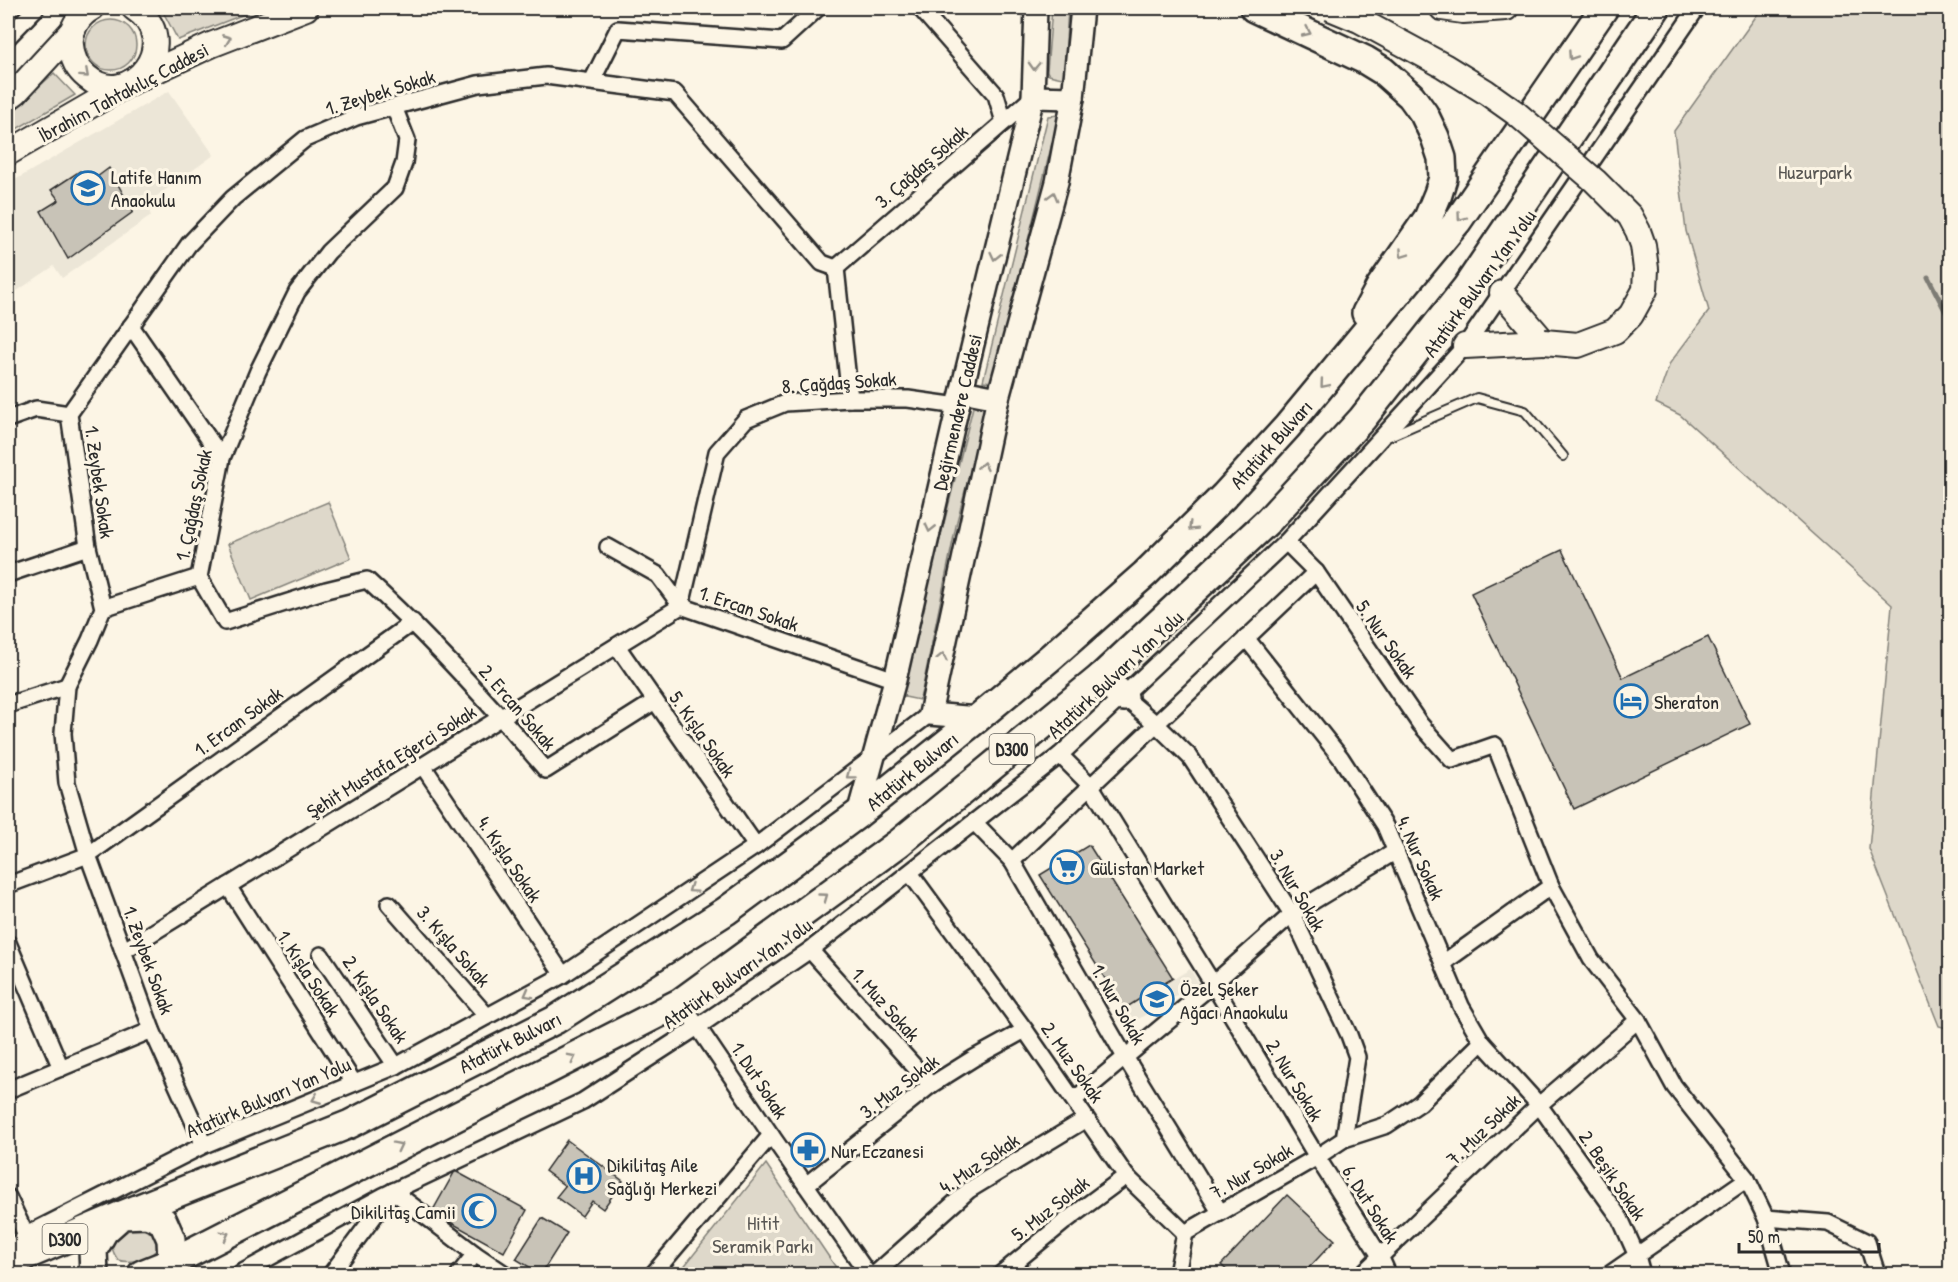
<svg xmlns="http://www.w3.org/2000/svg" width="1958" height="1282" font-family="'Patrick Hand',sans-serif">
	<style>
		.built { fill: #ece6d7 }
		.green { fill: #ded8ca; stroke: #84827a; stroke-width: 1.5 }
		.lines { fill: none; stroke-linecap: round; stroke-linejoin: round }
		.stream { stroke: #7d7b74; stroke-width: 5 }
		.building { fill: #c8c3b7; stroke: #2b2b2b; stroke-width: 1.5 }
		.lane-casing { stroke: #2b2b2b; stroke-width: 12 }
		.street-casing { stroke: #2b2b2b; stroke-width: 20 }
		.secondary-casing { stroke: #2b2b2b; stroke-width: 26 }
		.primary-casing { stroke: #2b2b2b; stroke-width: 28 }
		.highway-casing { stroke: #2b2b2b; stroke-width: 32 }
		.lane { stroke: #fcf5e5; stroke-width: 8 }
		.street { stroke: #fcf5e5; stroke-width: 15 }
		.secondary { stroke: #fcf5e5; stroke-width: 21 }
		.primary { stroke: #fcf5e5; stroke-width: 24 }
		.highway { stroke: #fcf5e5; stroke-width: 27 }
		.primary-bridge-casing { stroke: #2b2b2b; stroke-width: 28; stroke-linecap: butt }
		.primary-bridge { stroke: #fcf5e5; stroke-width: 24 }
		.oneway { stroke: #949088 }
		.labels { text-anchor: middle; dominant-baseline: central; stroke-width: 6; stroke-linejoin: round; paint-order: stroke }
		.shield { fill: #fcf5e5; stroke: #6a6863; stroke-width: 1.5 }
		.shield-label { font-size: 18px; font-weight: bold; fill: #2b2b2b }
		.street-label { font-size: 20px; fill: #2b2b2b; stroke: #fcf5e5 }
		.park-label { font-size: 20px; fill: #585653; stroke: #fcf5e5 }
		.poi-label { font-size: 20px; fill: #2b2b2b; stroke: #fcf5e5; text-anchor: start }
	</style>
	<rect width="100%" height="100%" fill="#fcf5e5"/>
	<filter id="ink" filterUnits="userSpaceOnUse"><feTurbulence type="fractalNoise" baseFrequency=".0167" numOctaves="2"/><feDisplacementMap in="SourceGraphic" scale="12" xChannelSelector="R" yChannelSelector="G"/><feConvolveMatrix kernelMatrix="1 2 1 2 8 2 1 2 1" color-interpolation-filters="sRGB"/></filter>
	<g filter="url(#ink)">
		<g class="built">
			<path d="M169,91l45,64 -67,48 4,13 -89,62 -8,-12 -46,31v-95l4,-3 -4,-7v-8z"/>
			<path d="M1190,969l8,13 -74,46 -9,-13z"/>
		</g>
		<g class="green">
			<path d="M161,8h99l-82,32z"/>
			<path d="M1052,8h16l-4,66 -2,4 -13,-3 -2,-4z"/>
			<path d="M1762,8h188v1021l-11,-3 -70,-177 23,-244 -212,-190 -24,-12 14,-40 39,-52 -23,-80 -12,-100z"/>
			<circle cx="111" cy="45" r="25"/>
			<path d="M54,73l21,22 -67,39v-19z"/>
			<path d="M1059,115l-66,267 -10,-1 65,-265z"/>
			<path d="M973,407l14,1 -30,113 -35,170 -3,9 -14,-3 -3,-6z"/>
			<path d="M328,502l23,56 -100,42 -23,-56z"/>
			<path d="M766,1164l73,108 -2,2h-159z"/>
			<path d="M141,1224l12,2c2,6 6,14 5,20 -4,13 -29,18 -40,14 -17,-24 4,-28 23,-36z"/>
		</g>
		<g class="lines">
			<path class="stream" d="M1928,277l22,43"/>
		</g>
		<g class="building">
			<path d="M109,168l24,44 -65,47 -27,-48 18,-11 -8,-10 29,-19 9,12z"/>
			<path d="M1562,550l61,128 85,-41 42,87 -176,85 -103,-216z"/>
			<path d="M1089,845l84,133 -49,31 -84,-134z"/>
			<path d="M567,1140l56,41 -20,28 -11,-8 -10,15 -26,-19 9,-11 -20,-15z"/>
			<path d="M455,1171l72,39 -23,42 -72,-40z"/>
			<path d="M1287,1195l48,45 -32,34h-72l-10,-9z"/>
			<path d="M542,1218l25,15 -26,41 -25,-15z"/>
		</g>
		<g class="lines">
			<defs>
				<path id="lane" d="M1387,437l90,-39 48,13 38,45"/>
				<g id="street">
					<path d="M920,8l76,87 8,27"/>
					<path d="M8,37l28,-29"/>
					<path d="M592,81l26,-52 164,12 36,-33"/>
					<path d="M394,107l13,33 -3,23 -9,25 -67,64 -31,40 -39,79 -36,87 -23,119 26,45 101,-32 41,-10c65,59 123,124 179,190l109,-69"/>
					<path d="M836,268l197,-171"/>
					<path d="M836,268l14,131"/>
					<path d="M131,326l91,132"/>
					<path d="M8,419l28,-10 33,5"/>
					<path d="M1286,542l30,30 104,152 32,36 43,-15 56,141 40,73 47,61 36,66 73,93 19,39 16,56"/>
					<path d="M608,547l50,28 23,31 214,74"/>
					<path d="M8,574l80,-27"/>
					<path d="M103,608l96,-31"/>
					<path d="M1246,638l95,120 44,68 76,180 21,36 57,63 81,113 17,38 5,18"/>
					<path d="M617,646l139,200"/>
					<path d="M1124,697l32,27 34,33 102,157 57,121 8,22 -13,82"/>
					<path d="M8,705l59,-19"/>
					<path d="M1060,755l31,31 122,198 104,173 63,99 8,18"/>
					<path d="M423,766l140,209"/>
					<path d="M974,822l38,39 113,196 95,155"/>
					<path d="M1012,861l304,-289"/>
					<path d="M910,873l115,157 101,146 59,57 -8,41"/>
					<path d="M8,885l80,-30 325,-233"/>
					<path d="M228,886l126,197"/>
					<path d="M389,904l98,112"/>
					<path d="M8,943l53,125"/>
					<path d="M810,950l121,135"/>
					<path d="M123,951l558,-345 36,-154 29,-33 39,-16 65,-4h58l50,7"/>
					<path d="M321,955l75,111"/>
					<path d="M1443,963l108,-77"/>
					<path d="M681,1002l90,133 97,139"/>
					<path d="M8,1090l144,-60"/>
					<path d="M1074,1100l139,-116 79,-70 104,-63"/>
					<path d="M204,1145l-52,-115 -64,-175 -21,-72 -4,-50 4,-47 23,-46 13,-32 -15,-61 -19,-133 120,-170 44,-46 72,-59 51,-22 122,-33 68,-8 129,17 147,170 14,5"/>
					<path d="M806,1185l125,-100 43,-27 51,-28"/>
					<path d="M8,1197l18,38"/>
					<path d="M1766,1218l62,5 39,19 10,32"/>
					<path d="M1185,1233l132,-76 27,-18 43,-14 33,-22 62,-61"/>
					<path d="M8,1254l18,-19 178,-90 192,-79 167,-91 193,-129 174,-132"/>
					<path d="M239,1274l144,-78 200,-95 116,-75 111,-76 250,-195 226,-213 179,-196 232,-338"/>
					<path d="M331,1274l62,-83 82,63 30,20"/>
					<path d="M459,1274l16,-20"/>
					<path d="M653,1274l118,-139"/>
					<path d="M875,1274l94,-84 117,-71"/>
					<path d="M1001,1274l63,-52 62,-46"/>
					<path d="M1362,1274l177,-169 99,-85"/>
					<path d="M1610,1274l137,-95"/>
				</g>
				<g id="secondary">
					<path d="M1033,97l40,1"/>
					<path d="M962,391l36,7"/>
					<path d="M978,718l-48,-4 68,-316 59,-216 16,-84 9,-90"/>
					<path d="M858,814l37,-134 63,-274 75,-309 3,-89"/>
				</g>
				<g id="primary">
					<path d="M92,8c-13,7 -23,22 -21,37 1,14 6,24 16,32 42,36 99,-35 47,-69"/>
					<path d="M1442,8l21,3 43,-3"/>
					<path d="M8,98l8,-6 57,-62"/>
					<path d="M8,153l123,-71 80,-37 95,-37"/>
					<path d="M1465,346l79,-4 -42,-49"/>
				</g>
				<g id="highway">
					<path d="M1254,8l111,52 18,11 28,25 13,18 11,23 7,21 1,20 -5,16 -10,24 -48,69 -14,26"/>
					<path d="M1101,677l23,20"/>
					<path d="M8,1263l114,-48 228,-91 205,-104 171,-109 132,-97 120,-96 73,-61 94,-83 79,-78 63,-69 170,-205 147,-214"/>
					<path d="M94,1274l-1,-24 11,-19 18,-16 25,-1 16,7 8,18 1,23"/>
					<path d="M142,1274l30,-12 509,-260 218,-159 202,-166 168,-157 93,-101 104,-131 190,-280"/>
				</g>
			</defs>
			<use href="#lane" class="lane-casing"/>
			<use href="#street" class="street-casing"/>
			<use href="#secondary" class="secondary-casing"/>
			<use href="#primary" class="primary-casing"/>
			<use href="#highway" class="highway-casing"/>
			<use href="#lane" class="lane"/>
			<use href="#street" class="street"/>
			<use href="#secondary" class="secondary"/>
			<use href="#primary" class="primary"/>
			<use href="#highway" class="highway"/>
			<defs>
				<path id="primary-bridge" d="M1330,8l29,12 85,46 42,26 31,22 78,67 35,35 8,15 5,14 3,24 -1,21 -14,25 -16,16 -37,14 -34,-3"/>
			</defs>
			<use href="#primary-bridge" class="primary-bridge-casing"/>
			<use href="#primary-bridge" class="primary-bridge"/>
		</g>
		<defs><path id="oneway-chevron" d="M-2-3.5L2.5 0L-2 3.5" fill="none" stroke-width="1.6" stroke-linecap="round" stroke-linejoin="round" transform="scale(1.5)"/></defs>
		<g class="oneway">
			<use href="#oneway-chevron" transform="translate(1307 32) rotate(25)"/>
			<use href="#oneway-chevron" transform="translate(227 39) rotate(-21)"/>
			<use href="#oneway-chevron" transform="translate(1572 56) rotate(124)"/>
			<use href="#oneway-chevron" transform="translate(1034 66) rotate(92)"/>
			<use href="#oneway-chevron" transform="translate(85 74) rotate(42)"/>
			<use href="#oneway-chevron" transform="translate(1053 196) rotate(-75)"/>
			<use href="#oneway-chevron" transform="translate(1461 217) rotate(126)"/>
			<use href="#oneway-chevron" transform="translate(1403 254) rotate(125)"/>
			<use href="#oneway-chevron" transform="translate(995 256) rotate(103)"/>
			<use href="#oneway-chevron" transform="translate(1324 384) rotate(130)"/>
			<use href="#oneway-chevron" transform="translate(983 466) rotate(-78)"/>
			<use href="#oneway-chevron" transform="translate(1192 527) rotate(135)"/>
			<use href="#oneway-chevron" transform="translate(930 528) rotate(103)"/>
			<use href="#oneway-chevron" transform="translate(942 657) rotate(-78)"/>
			<use href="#oneway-chevron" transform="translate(850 775) rotate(143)"/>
			<use href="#oneway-chevron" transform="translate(692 889) rotate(146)"/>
			<use href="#oneway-chevron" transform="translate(824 897) rotate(-36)"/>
			<use href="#oneway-chevron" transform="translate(528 994) rotate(151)"/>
			<use href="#oneway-chevron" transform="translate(572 1058) rotate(-27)"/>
			<use href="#oneway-chevron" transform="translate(316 1099) rotate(158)"/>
			<use href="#oneway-chevron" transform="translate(398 1146) rotate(-27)"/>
			<use href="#oneway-chevron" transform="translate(225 1235) rotate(-27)"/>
		</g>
	</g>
	<defs>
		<symbol id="school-ring" viewBox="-11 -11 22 22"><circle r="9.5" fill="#fcf5e5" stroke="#1f6fb2" stroke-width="1.5"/><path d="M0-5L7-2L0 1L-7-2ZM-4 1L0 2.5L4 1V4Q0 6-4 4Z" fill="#1f6fb2"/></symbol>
		<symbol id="hotel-ring" viewBox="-11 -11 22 22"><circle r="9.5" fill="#fcf5e5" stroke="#1f6fb2" stroke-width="1.5"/><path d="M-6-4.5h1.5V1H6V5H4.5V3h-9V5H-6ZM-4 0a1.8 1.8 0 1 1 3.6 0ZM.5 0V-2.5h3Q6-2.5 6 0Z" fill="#1f6fb2"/></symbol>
		<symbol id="supermarket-ring" viewBox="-11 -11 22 22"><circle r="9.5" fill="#fcf5e5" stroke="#1f6fb2" stroke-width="1.5"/><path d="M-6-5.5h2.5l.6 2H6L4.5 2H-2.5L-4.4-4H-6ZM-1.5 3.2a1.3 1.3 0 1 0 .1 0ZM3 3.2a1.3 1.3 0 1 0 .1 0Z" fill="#1f6fb2"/></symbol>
		<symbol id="pharmacy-ring" viewBox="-11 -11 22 22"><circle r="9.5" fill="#fcf5e5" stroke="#1f6fb2" stroke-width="1.5"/><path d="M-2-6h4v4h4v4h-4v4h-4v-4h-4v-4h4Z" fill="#1f6fb2"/></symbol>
		<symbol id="hospital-ring" viewBox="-11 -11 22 22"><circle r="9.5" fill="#fcf5e5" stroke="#1f6fb2" stroke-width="1.5"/><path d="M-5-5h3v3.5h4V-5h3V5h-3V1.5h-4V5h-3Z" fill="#1f6fb2"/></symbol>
		<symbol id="mosque-ring" viewBox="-11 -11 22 22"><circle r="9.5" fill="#fcf5e5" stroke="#1f6fb2" stroke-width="1.5"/><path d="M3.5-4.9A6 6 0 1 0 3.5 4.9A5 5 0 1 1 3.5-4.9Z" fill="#1f6fb2"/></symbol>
	</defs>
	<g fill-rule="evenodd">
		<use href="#school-ring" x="69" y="169" width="38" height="38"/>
		<use href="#hotel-ring" x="1612" y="682" width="38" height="38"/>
		<use href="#supermarket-ring" x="1048" y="848" width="38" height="38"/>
		<use href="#school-ring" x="1138" y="980" width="38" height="38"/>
		<use href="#pharmacy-ring" x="789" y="1131" width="38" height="38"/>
		<use href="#hospital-ring" x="565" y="1157" width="38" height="38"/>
		<use href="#mosque-ring" x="460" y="1192" width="38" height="38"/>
	</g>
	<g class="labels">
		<g class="shield">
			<rect x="989.5" y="734" width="45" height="30" rx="4.5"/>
			<rect x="42.5" y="1224" width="45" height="30" rx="4.5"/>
		</g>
		<g class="shield-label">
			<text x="1012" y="749">D300</text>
			<text x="65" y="1239">D300</text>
		</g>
		<g class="street-label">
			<text transform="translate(123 92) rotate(-28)">İbrahim Tahtakılıç Caddesi</text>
			<text transform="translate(380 92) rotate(-17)">1. Zeybek Sokak</text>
			<text transform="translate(921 166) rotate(-41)">3. Çağdaş Sokak</text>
			<text transform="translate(1479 283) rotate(-54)">Atatürk Bulvarı Yan Yolu</text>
			<text transform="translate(839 382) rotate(-4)">8. Çağdaş Sokak</text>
			<text transform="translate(957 412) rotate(-77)">Değirmendere Caddesi</text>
			<text transform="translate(1271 444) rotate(-48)">Atatürk Bulvarı</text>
			<text transform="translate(100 482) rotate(82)">1. Zeybek Sokak</text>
			<text transform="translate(193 505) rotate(-78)">1. Çağdaş Sokak</text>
			<text transform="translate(749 608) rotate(19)">1. Ercan Sokak</text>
			<text transform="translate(1387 639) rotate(55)">5. Nur Sokak</text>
			<text transform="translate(1115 674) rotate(-43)">Atatürk Bulvarı Yan Yolu</text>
			<text transform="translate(518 707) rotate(49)">2. Ercan Sokak</text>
			<text transform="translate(238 721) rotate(-36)">1. Ercan Sokak</text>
			<text transform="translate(703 734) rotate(55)">5. Kışla Sokak</text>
			<text transform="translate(391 761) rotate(-32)">Şehit Mustafa Eğerci Sokak</text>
			<text transform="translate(912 771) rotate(-39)">Atatürk Bulvarı</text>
			<text transform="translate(1421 858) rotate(66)">4. Nur Sokak</text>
			<text transform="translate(510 859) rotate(56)">4. Kışla Sokak</text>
			<text transform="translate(1298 890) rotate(60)">3. Nur Sokak</text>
			<text transform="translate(454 946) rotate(49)">3. Kışla Sokak</text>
			<text transform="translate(149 960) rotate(70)">1. Zeybek Sokak</text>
			<text transform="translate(309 973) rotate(57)">1. Kışla Sokak</text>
			<text transform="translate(737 973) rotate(-35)">Atatürk Bulvarı Yan Yolu</text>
			<text transform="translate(376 999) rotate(56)">2. Kışla Sokak</text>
			<text transform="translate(886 1004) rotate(48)">1. Muz Sokak</text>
			<text transform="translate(1119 1004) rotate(60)">1. Nur Sokak</text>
			<text transform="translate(510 1042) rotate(-27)">Atatürk Bulvarı</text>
			<text transform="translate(1073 1062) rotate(55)">2. Muz Sokak</text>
			<text transform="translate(760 1080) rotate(57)">1. Dut Sokak</text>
			<text transform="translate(1295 1080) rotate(59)">2. Nur Sokak</text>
			<text transform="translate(899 1086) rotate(-37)">3. Muz Sokak</text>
			<text transform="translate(268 1097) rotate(-23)">Atatürk Bulvarı Yan Yolu</text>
			<text transform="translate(1483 1129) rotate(-44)">7. Muz Sokak</text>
			<text transform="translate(979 1163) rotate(-34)">4. Muz Sokak</text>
			<text transform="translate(1251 1171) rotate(-30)">7. Nur Sokak</text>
			<text transform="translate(1613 1175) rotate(56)">2. Beşik Sokak</text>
			<text transform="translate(1371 1204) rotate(58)">6. Dut Sokak</text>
			<text transform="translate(1050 1208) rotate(-38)">5. Muz Sokak</text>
		</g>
		<g class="park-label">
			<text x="1815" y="171">Huzurpark</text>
			<text x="763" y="1222">Hitit<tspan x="763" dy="23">Seramik Parkı</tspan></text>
		</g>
		<g class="poi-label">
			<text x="111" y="176">Latife Hanım<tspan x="111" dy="23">Anaokulu</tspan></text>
			<text x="1654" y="701">Sheraton</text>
			<text x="1090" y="867">Gülistan Market</text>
			<text x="1180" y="988">Özel Şeker<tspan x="1180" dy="23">Ağacı Anaokulu</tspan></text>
			<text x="831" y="1150">Nur Eczanesi</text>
			<text x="607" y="1164">Dikilitaş Aile<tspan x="607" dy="23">Sağlığı Merkezi</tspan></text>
			<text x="456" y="1211" text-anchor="end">Dikilitaş Camii</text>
		</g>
	</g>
	<rect width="1958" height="1282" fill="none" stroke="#fcf5e5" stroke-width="30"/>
	<rect x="15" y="15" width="1928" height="1252" fill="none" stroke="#2b2b2b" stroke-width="2" filter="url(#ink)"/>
	<path d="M1739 1243v9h140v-9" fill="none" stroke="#2b2b2b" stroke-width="3"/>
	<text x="1748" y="1243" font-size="18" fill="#2b2b2b" stroke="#fcf5e5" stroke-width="4.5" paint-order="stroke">50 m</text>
</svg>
